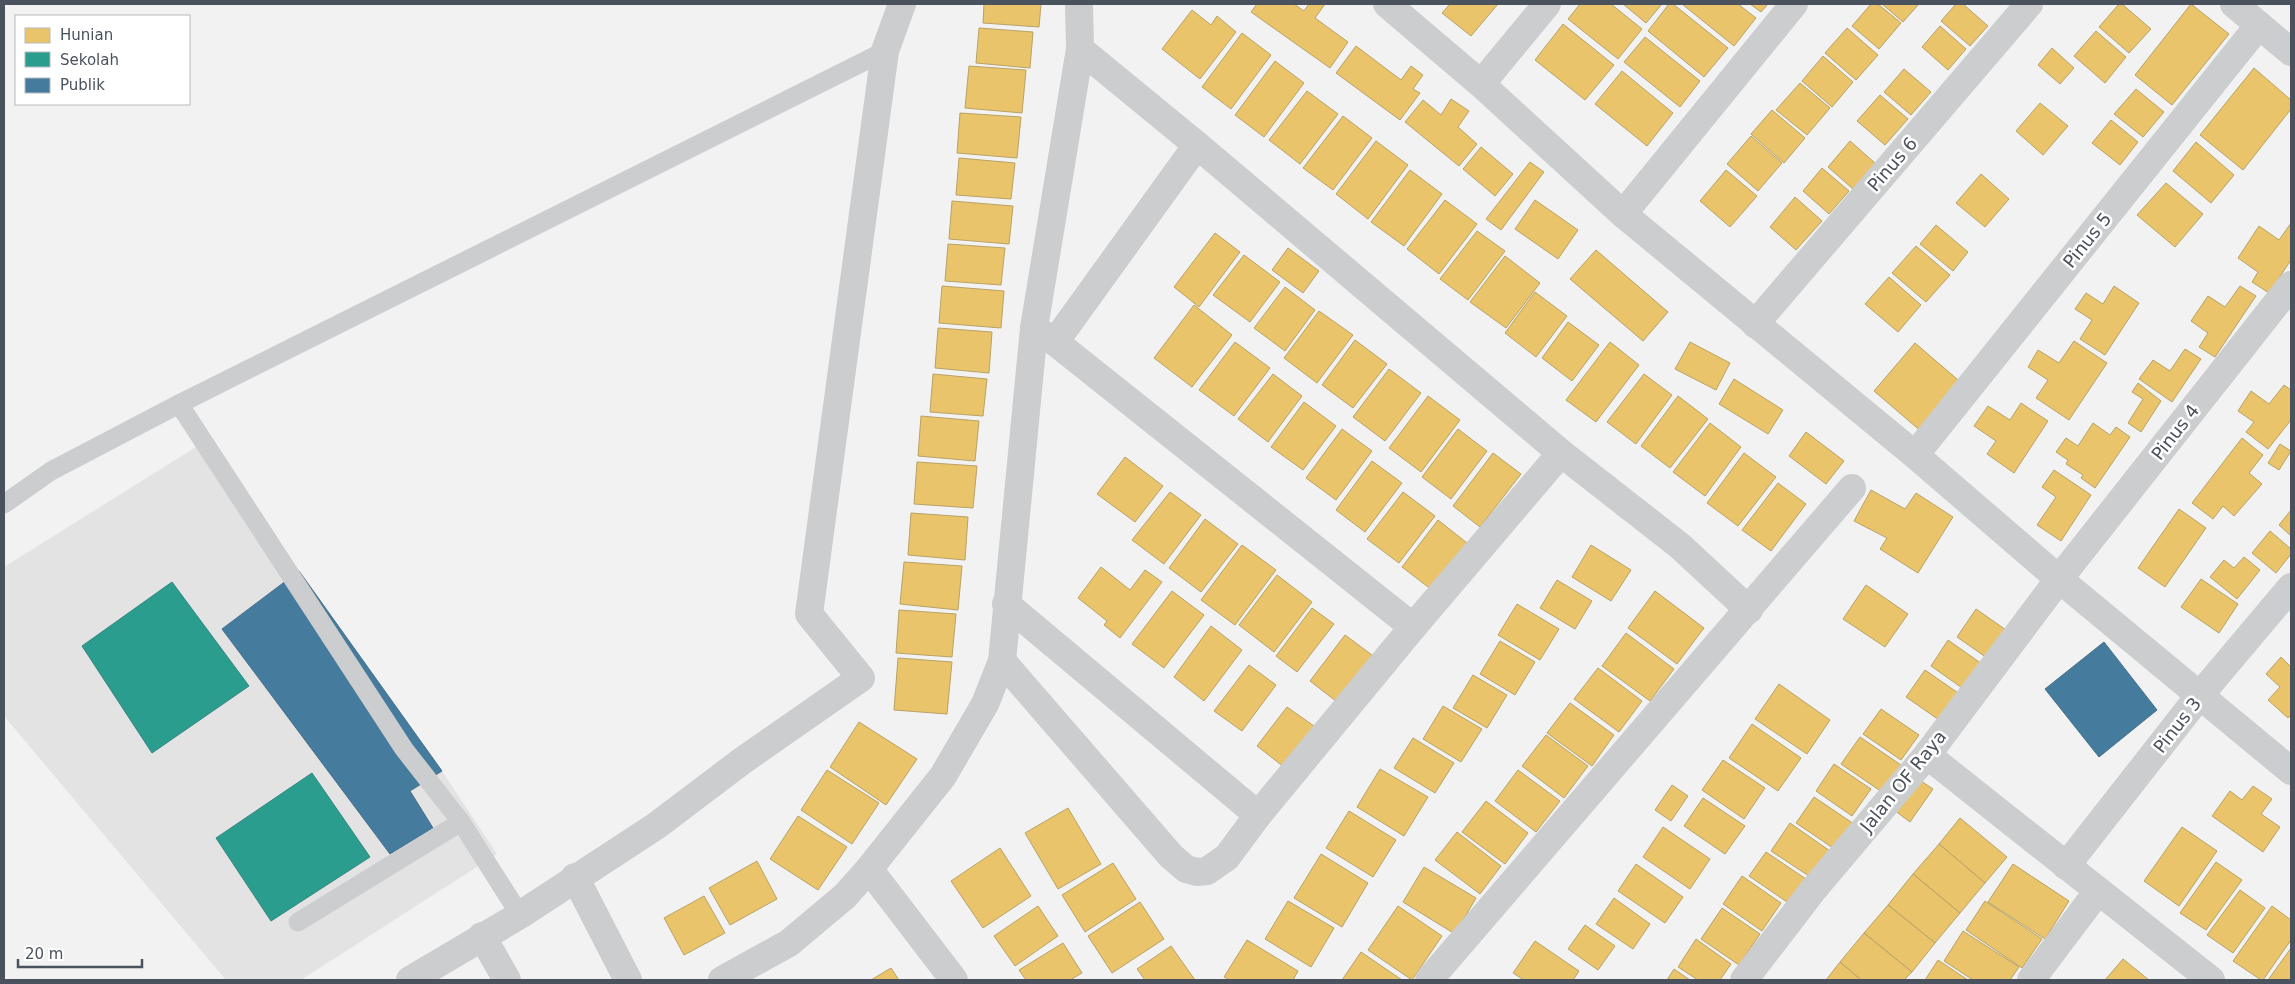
<svg xmlns="http://www.w3.org/2000/svg" width="2295" height="984" font-family="'DejaVu Sans',sans-serif">
	<style>
		.education { fill: #e4e3e3 }
		.homes { fill: #e9c46a; stroke: #b9a266 }
		.schools { fill: #2a9d8f; stroke: #348680 }
		.public { fill: #457b9d; stroke: #466f8a }
		.lines { fill: none; stroke-linecap: round; stroke-linejoin: round }
		.lane { stroke: #cccdcf; stroke-width: 19 }
		.street { stroke: #cccdcf; stroke-width: 28 }
		.labels { text-anchor: middle; dominant-baseline: central; stroke-width: 5; stroke-linejoin: round; paint-order: stroke }
		.street-label { font-size: 18px; fill: #4a525d; stroke: #fff }
	</style>
	<rect width="100%" height="100%" fill="#f2f2f2"/>
	<path class="education" d="M212,437l87,134 143,200 55,83 -196,126h-75l-222,-264v-149z"/>
	<g class="homes">
		<path d="M984,4h57l-2,23 -56,-4z"/>
		<path d="M1257,4h37l10,7 5,-7h16l-10,14 33,24 -18,26 -79,-56z"/>
		<path d="M1450,4h48l-27,32 -29,-23z"/>
		<path d="M1580,4h31l31,25 -24,30 -50,-40z"/>
		<path d="M1623,4h39l-16,19z"/>
		<path d="M1669,4h4l55,44 -24,29 -56,-46z"/>
		<path d="M1682,4h56l18,14 -22,28z"/>
		<path d="M1750,4h18l-7,8z"/>
		<path d="M1871,4h7l23,19 -22,26 -27,-23z"/>
		<path d="M1882,4h37l-16,18z"/>
		<path d="M1956,4h7l25,22 -18,20 -29,-25z"/>
		<path d="M2119,4h3l29,25 -22,24 -30,-26z"/>
		<path d="M2191,4l38,30 -57,71 -37,-30z"/>
		<path d="M1192,10l19,15 6,-9 19,16 -36,47 -38,-30z"/>
		<path d="M1563,24l51,41 -29,35 -50,-40z"/>
		<path d="M1940,26l26,23 -18,21 -26,-23z"/>
		<path d="M979,28l54,4 -3,36 -54,-5z"/>
		<path d="M1847,28l31,27 -22,25 -31,-27z"/>
		<path d="M2096,31l30,26 -21,26 -31,-27z"/>
		<path d="M1242,33l29,22 -40,54 -29,-22z"/>
		<path d="M1645,37l55,44 -20,26 -56,-45z"/>
		<path d="M1356,46l45,34 10,-14 12,9 -10,14 7,4 -20,27 -64,-47z"/>
		<path d="M2052,48l22,20 -14,16 -22,-19z"/>
		<path d="M1823,56l30,26 -21,25 -30,-26z"/>
		<path d="M1275,61l29,22 -40,54 -29,-22z"/>
		<path d="M969,66l57,4 -4,43 -57,-5z"/>
		<path d="M2254,68l37,32v9l-48,61 -43,-35z"/>
		<path d="M1904,69l27,23 -20,23 -27,-23z"/>
		<path d="M1622,71l51,42 -26,33 -52,-42z"/>
		<path d="M1800,83l30,25 -23,27 -31,-25z"/>
		<path d="M2136,89l28,23 -21,25 -29,-23z"/>
		<path d="M1307,91l31,23 -38,50 -31,-24z"/>
		<path d="M1880,95l28,24 -23,26 -28,-24z"/>
		<path d="M1451,99l18,12 -11,16 19,17 -18,22 -54,-44 18,-22 18,15z"/>
		<path d="M2040,103l28,23 -25,29 -27,-24z"/>
		<path d="M1772,110l33,28 -21,25 -33,-29z"/>
		<path d="M960,113l61,4 -4,41 -60,-5z"/>
		<path d="M1343,116l29,22 -39,52 -30,-22z"/>
		<path d="M2111,120l27,22 -18,23 -28,-22z"/>
		<path d="M1751,136l31,27 -24,28 -31,-27z"/>
		<path d="M1376,141l32,24 -40,54 -32,-25z"/>
		<path d="M1850,141l25,22 -22,26 -25,-22z"/>
		<path d="M2196,142l38,33 -23,28 -38,-32z"/>
		<path d="M1481,147l32,27 -18,22 -32,-27z"/>
		<path d="M959,158l56,5 -4,36 -55,-4z"/>
		<path d="M1530,162l14,10 -43,58 -15,-11z"/>
		<path d="M1822,168l27,23 -20,23 -26,-23z"/>
		<path d="M1410,170l32,24 -38,52 -33,-24z"/>
		<path d="M1726,170l31,26 -27,31 -30,-26z"/>
		<path d="M1981,174l28,25 -24,28 -29,-24z"/>
		<path d="M2166,183l37,31 -28,33 -38,-32z"/>
		<path d="M1795,197l27,24 -26,29 -26,-23z"/>
		<path d="M1445,200l32,24 -38,50 -32,-25z"/>
		<path d="M1535,200l43,30 -20,29 -43,-30z"/>
		<path d="M952,201l61,5 -4,38 -60,-5z"/>
		<path d="M2291,223v37l-22,33 -17,-11 6,-10 -20,-14 21,-32 20,14z"/>
		<path d="M1936,225l32,27 -15,19 -33,-27z"/>
		<path d="M1477,231l28,20 -37,49 -28,-21z"/>
		<path d="M1215,233l25,19 -41,55 -25,-20z"/>
		<path d="M948,244l57,4 -4,37 -56,-4z"/>
		<path d="M1916,246l34,29 -24,27 -34,-29z"/>
		<path d="M1288,248l31,23 -16,22 -31,-23z"/>
		<path d="M1596,250l72,62 -25,29 -73,-62z"/>
		<path d="M1244,255l36,27 -30,40 -37,-27z"/>
		<path d="M1505,256l35,27 -34,45 -36,-26z"/>
		<path d="M1889,277l32,28 -23,27 -33,-28z"/>
		<path d="M942,286l62,5 -3,37 -62,-5z"/>
		<path d="M2114,286l25,17 -34,52 -25,-16 12,-19 -17,-11 11,-16 17,11z"/>
		<path d="M2240,286l16,10 -41,61 -16,-10 9,-14 -17,-12 17,-25 17,11z"/>
		<path d="M1285,287l30,23 -30,41 -31,-23z"/>
		<path d="M1535,292l32,24 -31,41 -31,-24z"/>
		<path d="M1194,305l38,30 -40,52 -38,-29z"/>
		<path d="M1319,311l34,24 -36,48 -33,-25z"/>
		<path d="M1568,322l31,23 -27,36 -30,-23z"/>
		<path d="M938,328l54,4 -3,41 -54,-5z"/>
		<path d="M1355,340l32,24 -34,44 -31,-23z"/>
		<path d="M2074,341l33,22 -38,57 -33,-22 12,-18 -20,-13 10,-17 21,13z"/>
		<path d="M1235,342l35,26 -36,48 -35,-26z"/>
		<path d="M1610,342l29,23 -43,57 -30,-22z"/>
		<path d="M1690,342l40,21 -14,27 -41,-21z"/>
		<path d="M1915,343l49,42 -41,48 -49,-42z"/>
		<path d="M2185,349l16,10 -29,43 -33,-23 14,-19 17,11z"/>
		<path d="M1389,369l32,24 -36,48 -32,-24z"/>
		<path d="M933,374l54,5 -4,37 -53,-4z"/>
		<path d="M1273,374l29,22 -34,46 -30,-23z"/>
		<path d="M1644,374l28,21 -36,49 -29,-22z"/>
		<path d="M1734,379l49,31 -15,24 -49,-30z"/>
		<path d="M2138,383l23,18 -20,31 -13,-9 15,-24 -11,-7z"/>
		<path d="M2284,385l7,5v30l-23,29 -22,-17 8,-10 -16,-11 13,-20 18,13z"/>
		<path d="M1428,396l32,24 -39,52 -32,-24z"/>
		<path d="M1678,396l30,23 -38,49 -29,-22z"/>
		<path d="M1304,402l32,24 -33,44 -32,-23z"/>
		<path d="M2021,403l27,18 -34,52 -27,-19 9,-13 -22,-15 14,-20 22,14z"/>
		<path d="M921,416l58,5 -4,40 -57,-5z"/>
		<path d="M1710,423l31,24 -36,49 -32,-24z"/>
		<path d="M2093,423l17,12 6,-8 14,10 -35,51 -14,-10 2,-3 -17,-11 2,-4 -12,-8 10,-14 12,8z"/>
		<path d="M1342,429l30,22 -36,49 -30,-22z"/>
		<path d="M1458,429l29,22 -36,48 -29,-22z"/>
		<path d="M1806,432l38,29 -18,23 -37,-28z"/>
		<path d="M2242,438l21,17 -14,18 13,11 -28,32 -11,-10 -10,13 -21,-16z"/>
		<path d="M2280,444l11,7 -12,19 -11,-7z"/>
		<path d="M1493,453l28,21 -41,53 -27,-21z"/>
		<path d="M1744,453l32,24 -38,49 -31,-23z"/>
		<path d="M1125,457l38,29 -28,36 -38,-28z"/>
		<path d="M1372,461l30,22 -37,49 -29,-22z"/>
		<path d="M917,462l60,4 -4,42 -59,-4z"/>
		<path d="M2054,470l37,25 -30,46 -24,-16 19,-28 -14,-10z"/>
		<path d="M1778,483l28,21 -35,47 -29,-21z"/>
		<path d="M1871,490l34,19 11,-16 37,24 -35,56 -38,-24 7,-11 -33,-17z"/>
		<path d="M1170,492l31,23 -37,49 -32,-24z"/>
		<path d="M1403,492l32,24 -36,47 -32,-24z"/>
		<path d="M2179,509l27,19 -41,59 -27,-19z"/>
		<path d="M2291,510v26l-12,-11z"/>
		<path d="M911,513l57,4 -3,43 -57,-5z"/>
		<path d="M1205,519l33,25 -37,48 -32,-24z"/>
		<path d="M1438,520l29,23 -35,47 -30,-23z"/>
		<path d="M2270,531l21,18v5l-15,19 -24,-20z"/>
		<path d="M1242,545l34,25 -41,55 -34,-25z"/>
		<path d="M1591,545l40,25 -20,31 -39,-24z"/>
		<path d="M2244,557l16,13 -23,29 -27,-22 14,-17 10,8z"/>
		<path d="M904,562l58,4 -4,44 -58,-6z"/>
		<path d="M1101,567l29,23 15,-20 17,12 -42,56 -16,-13 3,-4 -29,-23z"/>
		<path d="M1277,575l35,27 -38,50 -35,-27z"/>
		<path d="M2201,579l37,25 -19,29 -38,-26z"/>
		<path d="M1557,580l35,21 -17,28 -35,-21z"/>
		<path d="M1866,585l42,29 -23,33 -42,-28z"/>
		<path d="M1172,591l32,24 -40,53 -32,-24z"/>
		<path d="M1655,591l49,37 -27,36 -49,-36z"/>
		<path d="M1517,604l42,25 -19,31 -42,-25z"/>
		<path d="M1312,608l22,16 -37,48 -21,-16z"/>
		<path d="M1976,609l33,23 -19,28 -33,-23z"/>
		<path d="M899,610l57,4 -4,43 -56,-4z"/>
		<path d="M1211,626l31,24 -38,51 -30,-24z"/>
		<path d="M1626,633l48,36 -24,32 -48,-35z"/>
		<path d="M1345,635l31,23 -35,47 -31,-24z"/>
		<path d="M1948,640l34,24 -17,26 -34,-24z"/>
		<path d="M1500,641l35,21 -20,33 -35,-21z"/>
		<path d="M2281,657l10,10v48l-3,3 -20,-18 12,-13 -14,-13z"/>
		<path d="M898,658l54,4 -5,52 -53,-4z"/>
		<path d="M1249,665l27,20 -34,46 -28,-20z"/>
		<path d="M1598,668l44,33 -23,31 -45,-33z"/>
		<path d="M1925,670l36,25 -19,27 -36,-25z"/>
		<path d="M1473,675l34,20 -20,33 -34,-20z"/>
		<path d="M1779,684l51,36 -23,34 -52,-35z"/>
		<path d="M1570,703l44,32 -22,31 -45,-33z"/>
		<path d="M1443,706l39,23 -21,33 -38,-23z"/>
		<path d="M1287,707l27,19 -30,41 -27,-21z"/>
		<path d="M1881,709l38,26 -18,25 -38,-26z"/>
		<path d="M859,722l58,37 -31,46 -56,-38z"/>
		<path d="M1752,724l49,34 -23,33 -49,-33z"/>
		<path d="M1546,735l42,31 -24,32 -42,-32z"/>
		<path d="M1860,737l41,28 -19,27 -41,-28z"/>
		<path d="M1413,738l41,25 -19,30 -41,-25z"/>
		<path d="M1723,760l42,28 -21,31 -42,-29z"/>
		<path d="M1834,764l37,25 -19,27 -36,-25z"/>
		<path d="M1380,769l48,28 -24,39 -47,-29z"/>
		<path d="M827,770l52,33 -27,41 -51,-34z"/>
		<path d="M1518,770l42,31 -24,31 -41,-31z"/>
		<path d="M1912,775l21,14 -23,33 -20,-15z"/>
		<path d="M1672,785l16,11 -17,25 -16,-11z"/>
		<path d="M2253,786l19,13 -11,15 19,13 -17,25 -51,-36 18,-25 12,9z"/>
		<path d="M1814,797l40,27 -18,26 -40,-27z"/>
		<path d="M1703,798l42,28 -20,28 -41,-28z"/>
		<path d="M1486,801l42,32 -23,31 -43,-32z"/>
		<path d="M1068,808l33,56 -43,25 -33,-56z"/>
		<path d="M1349,811l47,29 -23,37 -47,-29z"/>
		<path d="M798,816l49,31 -29,43 -48,-31z"/>
		<path d="M1960,818l47,39 -22,26 -46,-39z"/>
		<path d="M1790,823l40,28 -18,27 -41,-27z"/>
		<path d="M1663,827l47,32 -20,30 -47,-32z"/>
		<path d="M2182,827l35,24 -38,55 -35,-25z"/>
		<path d="M1457,832l44,34 -21,28 -45,-34z"/>
		<path d="M1939,844l46,39 -25,30 -47,-39z"/>
		<path d="M1000,848l31,48 -48,32 -32,-47z"/>
		<path d="M1766,852l40,27 -16,25 -41,-28z"/>
		<path d="M1321,854l47,29 -26,44 -48,-29z"/>
		<path d="M757,861l20,38 -47,26 -21,-37z"/>
		<path d="M2216,862l26,18 -36,50 -26,-17z"/>
		<path d="M1113,863l23,36 -51,33 -23,-37z"/>
		<path d="M1636,864l47,33 -18,26 -47,-32z"/>
		<path d="M2013,864l56,37 -24,38 -57,-37z"/>
		<path d="M1424,867l52,31 -21,36 -52,-32z"/>
		<path d="M1913,874l47,39 -25,30 -47,-38z"/>
		<path d="M1742,876l39,27 -19,28 -39,-27z"/>
		<path d="M2240,890l25,18 -32,45 -26,-18z"/>
		<path d="M704,896l21,37 -41,22 -20,-37z"/>
		<path d="M1614,898l36,26 -17,25 -37,-25z"/>
		<path d="M1288,901l46,27 -23,39 -46,-28z"/>
		<path d="M1985,901l57,38 -20,29 -56,-38z"/>
		<path d="M1140,902l24,37 -52,34 -24,-37z"/>
		<path d="M1888,905l47,38 -23,29 -48,-39z"/>
		<path d="M1038,906l20,30 -43,30 -21,-30z"/>
		<path d="M1398,906l44,30 -30,44 -44,-30z"/>
		<path d="M2272,906l19,14v20l-28,40h-2l-28,-19z"/>
		<path d="M1722,908l38,26 -21,31 -38,-26z"/>
		<path d="M1585,925l30,21 -17,24 -30,-21z"/>
		<path d="M1963,931l56,36 -9,13h-37l-29,-19z"/>
		<path d="M1864,933l48,39 -8,8h-43l-21,-18z"/>
		<path d="M1696,939l35,25 -11,16h-22l-20,-13z"/>
		<path d="M1247,940l51,31 -5,9h-63l-6,-3z"/>
		<path d="M1535,941l44,30 -6,9h-49l-11,-7z"/>
		<path d="M1063,943l19,30 -12,7h-44l-7,-10z"/>
		<path d="M1171,946l24,34h-50l-8,-11z"/>
		<path d="M2291,948v32h-23z"/>
		<path d="M1361,952l41,28h-60z"/>
		<path d="M2123,959l26,21h-44z"/>
		<path d="M1938,960l30,20h-43z"/>
		<path d="M1840,962l21,18h-35z"/>
		<path d="M891,968l8,12h-28z"/>
		<path d="M1674,969l16,11h-23z"/>
	</g>
	<g class="schools">
		<path d="M172,582l77,104 -97,67 -70,-107z"/>
		<path d="M312,773l58,84 -99,64 -55,-83z"/>
	</g>
	<g class="public">
		<path d="M299,571l143,200 -32,20 23,37 -43,26 -168,-225z"/>
		<path d="M2104,642l53,68 -58,47 -54,-68z"/>
	</g>
	<g class="lines">
		<g class="lane">
			<path d="M179,404l225,345 57,73 59,93"/>
			<path d="M4,504l47,-33 128,-67 706,-353"/>
			<path d="M298,922l163,-100"/>
		</g>
		<g class="street">
			<path d="M1387,4l94,80 142,130 292,241 144,124 232,192"/>
			<path d="M2234,4l57,48"/>
			<path d="M1080,49l117,96 364,308 119,93 69,64"/>
			<path d="M1481,84l66,-80"/>
			<path d="M1623,214l171,-210"/>
			<path d="M1755,324l274,-320"/>
			<path d="M1034,328l21,14 358,285"/>
			<path d="M1055,342l142,-197"/>
			<path d="M1915,455l344,-430"/>
			<path d="M1006,604l252,211"/>
			<path d="M1002,661l169,195 15,13 11,3 10,-1 20,-14 31,-42 155,-188 148,-174"/>
			<path d="M1927,755l284,225"/>
			<path d="M2066,866l134,-171 91,-108"/>
			<path d="M869,869l85,111"/>
			<path d="M575,877l53,103"/>
			<path d="M482,936l25,44"/>
			<path d="M410,980l110,-65 136,-89 86,-65 119,-83 -52,-64 76,-563 17,-47"/>
			<path d="M722,980l67,-37 56,-47 24,-27 74,-93 42,-72 17,-43 32,-333 46,-279 -1,-45"/>
			<path d="M1429,980l423,-492"/>
			<path d="M1744,980l69,-90 114,-135 132,-176 232,-294"/>
			<path d="M2031,980l67,-89"/>
		</g>
	</g>
	<g class="labels">
		<g class="street-label">
			<text transform="translate(1892 164) rotate(-49)">Pinus 6</text>
			<text transform="translate(2087 240) rotate(-51)">Pinus 5</text>
			<text transform="translate(2175 432) rotate(-52)">Pinus 4</text>
			<text transform="translate(2177 725) rotate(-52)">Pinus 3</text>
			<text transform="translate(1903 781) rotate(-51)">Jalan OF Raya</text>
		</g>
	</g>
	<rect width="2295" height="984" fill="none" stroke="#4a525d" stroke-width="10"/>
	<rect x="15" y="15" width="175" height="90" fill="#ffffff" stroke="#b7babe"/>
	<rect x="25" y="28" width="25" height="15" fill="#e9c46a" stroke="#b7babe"/>
	<text x="60" y="40" font-size="15" fill="#4a525d">Hunian</text>
	<rect x="25" y="52" width="25" height="15" fill="#2a9d8f" stroke="#b7babe"/>
	<text x="60" y="65" font-size="15" fill="#4a525d">Sekolah</text>
	<rect x="25" y="78" width="25" height="15" fill="#457b9d" stroke="#b7babe"/>
	<text x="60" y="90" font-size="15" fill="#4a525d">Publik</text>
	<path d="M18 959v8h124v-8" fill="none" stroke="#4a525d" stroke-width="2.5"/>
	<text x="25" y="959" font-size="15" fill="#4a525d" stroke="#ffffff" stroke-width="4" paint-order="stroke">20 m</text>
</svg>
